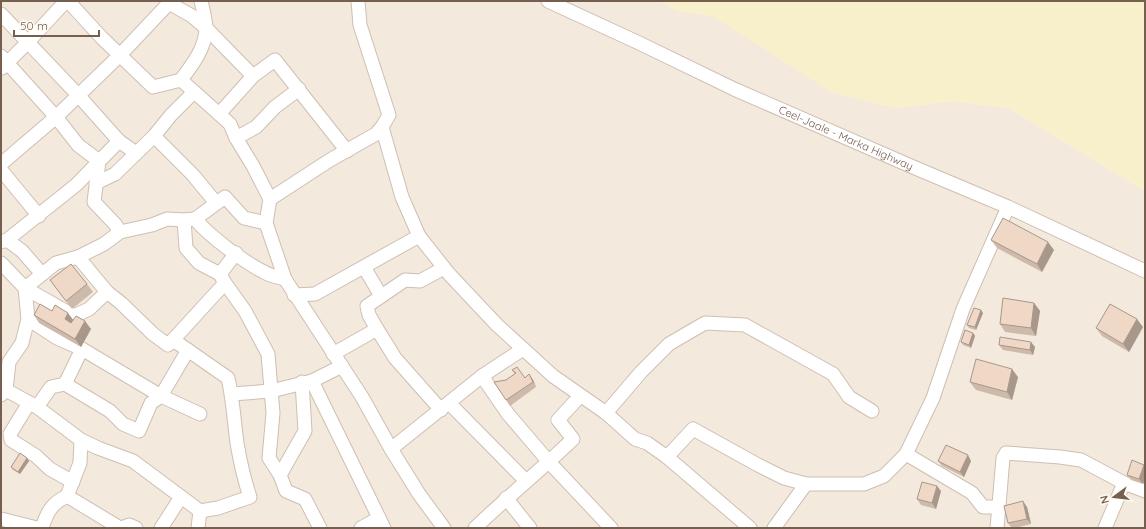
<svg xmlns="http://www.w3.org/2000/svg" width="1146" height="529" font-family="Quicksand,sans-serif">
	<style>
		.residential { fill: #f3e9dc }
		.sand { fill: #f8f0ca }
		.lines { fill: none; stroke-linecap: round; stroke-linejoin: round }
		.minor-casing { stroke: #cebfb2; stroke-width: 15 }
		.minor { stroke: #fff; stroke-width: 13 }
		.wall { fill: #cebaaa }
		.shaded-wall { fill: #a8978b }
		.building { fill: #f0d8c6; stroke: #a8978b }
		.labels { text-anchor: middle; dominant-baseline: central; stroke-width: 3; stroke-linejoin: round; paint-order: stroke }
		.street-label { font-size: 11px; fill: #775f50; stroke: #fefaf4 }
	</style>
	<rect width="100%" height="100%" fill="#fcf7ed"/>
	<path class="residential" d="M1,1h658l19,10 35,5 119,76 64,16 57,-7 55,7 137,83v337h-1144z"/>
	<path class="sand" d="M659,1h486v190l-137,-83 -55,-7 -57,7 -65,-16 -118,-76 -36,-5z"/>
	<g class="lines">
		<defs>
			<g id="minor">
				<path d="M68,1l34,37 51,49 28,-7 38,34 11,10 6,14 17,28 17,33 -4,24 19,56 77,118 29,52 28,45 25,34"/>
				<path d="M168,1l1,2 23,13 14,12 47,48"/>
				<path d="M358,1l2,24 29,90 -7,12 20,70 17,39 30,38 48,51 56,51 53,37 29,26 12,4 20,14 83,71"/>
				<path id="s1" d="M548,1l89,41 97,47 179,78 95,40 137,64"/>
				<path d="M1,14l77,81 41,46 17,12"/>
				<path d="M1,56l55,61 22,28 21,16 -5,41 21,22 5,8"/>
				<path d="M2,68l26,-26 38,-41"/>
				<path d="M181,80c11,-15 24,-31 25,-51 0,-9 -3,-19 -5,-28"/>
				<path d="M219,114l34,-38 22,-16 72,91"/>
				<path d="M154,136l39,39 23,28"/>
				<path d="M236,138l20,-11 19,-20 24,-18"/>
				<path d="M1,164l55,-47 64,-62 49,-52"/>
				<path d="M1,170l38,46"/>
				<path d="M96,183l19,-9 39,-38 17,-21 23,-23"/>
				<path d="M270,199l60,-39 46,-26 6,-7"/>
				<path d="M195,219l30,-22 19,21 22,5"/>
				<path d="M184,220l2,28 13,15 21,11 5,9 20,28 23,43 5,59 -4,45 11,17 6,16 19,8 15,29"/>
				<path d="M7,240l15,11 20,23"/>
				<path d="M1,242l6,-2 69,-55 43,-44"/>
				<path d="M78,257l29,35"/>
				<path d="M1,263l24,25 49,28 15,-7 18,-17 14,11 32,31 15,11 4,-4 7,3 49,34c5,21 6,43 9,65 3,18 7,36 13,54l-32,11 -18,3"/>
				<path d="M364,267l17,29"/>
				<path d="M220,274l16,-21"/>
				<path d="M294,295l21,-1 104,-58"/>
				<path d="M28,319l29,19 25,11 79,47 39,18"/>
				<path d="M377,329l18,29 46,52"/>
				<path d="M172,341l53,-58"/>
				<path d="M333,354l44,-25 -8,-14 -2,-9 38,-26 15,1 24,-13"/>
				<path d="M482,376l26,38 41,48 62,66"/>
				<path d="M312,381l72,147"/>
				<path d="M65,384l45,27 13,13 16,7 12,-28 10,-7 27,-46"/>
				<path d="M1,389l5,1 31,17 44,33 -1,23 -13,33"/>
				<path d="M232,394l39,-3 41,-10 30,-15"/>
				<path d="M1,395l5,-5 3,-28 13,-19 6,-24 -3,-31 31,-25 22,-6 26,-13 16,-12 32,-7 15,-6 17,1 11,-1c14,17 49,43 69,53 6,4 14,5 21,7"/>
				<path d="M29,403l-19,31 1,6 25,16 14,13 23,13"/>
				<path d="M449,403l77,78"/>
				<path d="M37,407l14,-20 14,-3 17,-35"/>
				<path d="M606,413l35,-41 28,-28 36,-21 40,2 88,49 16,23 23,14"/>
				<path d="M81,440l17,8 35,13 67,50 -2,17"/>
				<path d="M391,449l91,-73 41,-27"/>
				<path d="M906,454l66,39 11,14h16"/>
				<path d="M667,457l26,-28 65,36 26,13 22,6h58l20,-8 22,-22 27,-56 30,-89 45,-102"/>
				<path d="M280,475l25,-44 -3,-49"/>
				<path d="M506,498l24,30"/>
				<path d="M1,519l36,9"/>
				<path d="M42,528c5,-16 10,-25 25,-32l53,32"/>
				<path d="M121,528l8,-3 7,3"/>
				<path d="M161,528l20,-31"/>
				<path d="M361,528l18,-10"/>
				<path d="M475,528c32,-31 66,-58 98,-89l-15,-19 22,-24"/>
				<path d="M774,528l32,-44"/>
				<path d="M997,528l6,-70 3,-5 54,4 21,3 43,23 21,8"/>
				<path d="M1105,528l19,-45"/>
			</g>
		</defs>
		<use href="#minor" class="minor-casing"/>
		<use href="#minor" class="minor"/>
	</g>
	<g class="wall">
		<path d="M991,240l63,10 -12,22 -45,-24z"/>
		<path d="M50,280l37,4 6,8 -21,17z"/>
		<path d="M1034,303l6,8 -4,25 -31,-4 -5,-8z"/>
		<path d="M981,310l2,3 -7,17 -7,-2 -2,-3z"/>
		<path d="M52,311l21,9 18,9 -10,18 -42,-24 -5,-8z"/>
		<path d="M1143,327l-14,25 -27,-16 -6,-8z"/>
		<path d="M973,333l2,3 -4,12 -8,-3 -2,-3z"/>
		<path d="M999,345l36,2 -2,8 -30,-5z"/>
		<path d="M512,370l13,8 4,-4 4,6 3,7 -26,19 -16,-24 12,-2 9,-6z"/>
		<path d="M1018,377l-6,23 -36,-10 -6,-8z"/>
		<path d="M27,458l2,3 -9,13 -7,-4 -2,-3z"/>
		<path d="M938,461h33l-7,16 -22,-11z"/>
		<path d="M1144,465l1,1v12l-2,6 -12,-4 -4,-5z"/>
		<path d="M941,491l-5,18 -15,-4 -4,-6z"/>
		<path d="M1027,507l4,17 -16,4h-3l-4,-5z"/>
	</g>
	<g class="shaded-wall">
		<path d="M1048,242l6,8 -12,22 -5,-8z"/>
		<path d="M1034,303l6,8 -4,25 -5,-8z"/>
		<path d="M981,310l2,3 -7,17 -1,-3z"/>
		<path d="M68,313l6,8 -4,6 -5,-8z"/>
		<path d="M1137,319l6,8 -14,25 -6,-8z"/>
		<path d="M85,321l6,8 -10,18 -6,-8z"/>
		<path d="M973,333l2,3 -4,12 -2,-3z"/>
		<path d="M1031,342l4,5 -2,8 -3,-5z"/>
		<path d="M1012,369l6,8 -6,23 -5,-8z"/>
		<path d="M529,374l4,6 3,7 -3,-5z"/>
		<path d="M968,455l3,6 -7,16 -4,-5z"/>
		<path d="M27,458l2,3 -9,13 -2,-2z"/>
		<path d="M1144,465l1,1v12l-2,6 -4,-5z"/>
		<path d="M937,486l4,5 -5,18 -4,-6z"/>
		<path d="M1023,501l4,6 4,17 -4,-5z"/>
	</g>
	<g class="building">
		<path d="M1003,218l45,24 -11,22 -46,-24z"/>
		<path d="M71,264l16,20 -21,17 -16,-21z"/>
		<path d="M1003,298l31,5 -3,25 -31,-4z"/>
		<path d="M40,304l12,7 3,-6 13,8 -3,6 6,4 5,-7 9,5 -10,18 -41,-24z"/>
		<path d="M1110,304l27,15 -14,25 -27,-16z"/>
		<path d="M974,308l7,2 -6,17 -8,-2z"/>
		<path d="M965,330l8,3 -4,12 -8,-3z"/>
		<path d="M1000,337l31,5 -1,8 -31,-5z"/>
		<path d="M976,359l36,10 -5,23 -37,-10z"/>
		<path d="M517,367l8,11 4,-4 4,8 -27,18 -12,-18 12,-2 10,-7 -4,-3z"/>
		<path d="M946,445l22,10 -8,17 -22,-11z"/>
		<path d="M20,453l7,5 -9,14 -7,-5z"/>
		<path d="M1132,460l12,5 -5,14 -12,-4z"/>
		<path d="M922,482l15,4 -5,17 -15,-4z"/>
		<path d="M1023,501l4,18 -19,4 -4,-17z"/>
	</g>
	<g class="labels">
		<g class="street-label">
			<text stroke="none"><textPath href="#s1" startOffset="328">Ceel-Jaale - Marka Highway</textPath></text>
		</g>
	</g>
	<rect width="1146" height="529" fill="none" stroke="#775f50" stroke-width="4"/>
	<g transform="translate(1114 497) rotate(255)" stroke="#fefaf4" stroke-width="3" paint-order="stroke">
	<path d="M0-3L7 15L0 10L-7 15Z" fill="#775f50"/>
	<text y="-6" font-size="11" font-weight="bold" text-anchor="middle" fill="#775f50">N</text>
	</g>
	<path d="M14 30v6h85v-6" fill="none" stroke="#775f50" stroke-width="2"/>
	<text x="20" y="30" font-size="12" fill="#775f50" stroke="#fefaf4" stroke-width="3" paint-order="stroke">50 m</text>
</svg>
